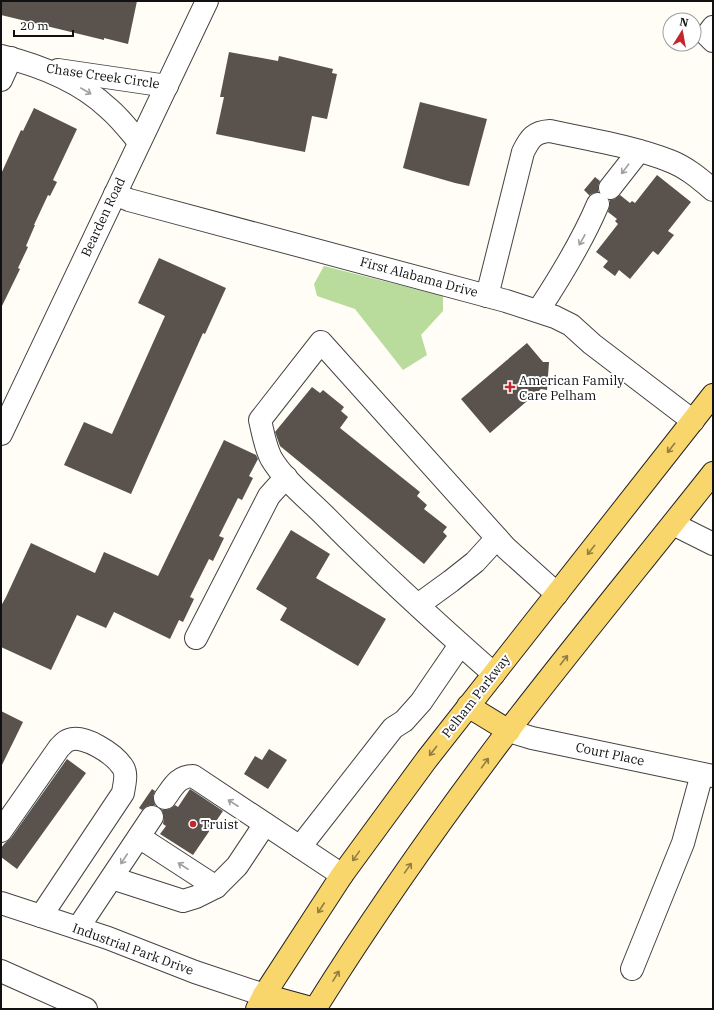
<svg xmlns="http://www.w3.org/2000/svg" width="714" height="1010" font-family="'IBM Plex Serif',serif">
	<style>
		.forest { fill: #b9dc9c }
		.building { fill: #5a524d }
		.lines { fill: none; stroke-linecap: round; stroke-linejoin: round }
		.minor-casing { stroke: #444; stroke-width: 24 }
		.major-casing { stroke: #222; stroke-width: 24 }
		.minor { stroke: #fff; stroke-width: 22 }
		.major { stroke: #f9d66b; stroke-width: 22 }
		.oneway { stroke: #a0a0a0 }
		.oneway2 { stroke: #917d42 }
		.poi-dot { fill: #c4262e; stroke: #fff; stroke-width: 1.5 }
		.labels { text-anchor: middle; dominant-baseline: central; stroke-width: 4; stroke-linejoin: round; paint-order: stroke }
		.street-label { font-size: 13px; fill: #111; stroke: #fff }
		.poi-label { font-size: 13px; fill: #111; stroke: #fff; text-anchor: start }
	</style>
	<rect width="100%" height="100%" fill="#fffdf5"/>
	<path class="forest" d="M324,266l119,30v15l-22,24 6,20 -24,15 -48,-61 -38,-13 -3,-12z"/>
	<g class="building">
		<path d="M1,1h136l-9,43 -24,-6v2l-103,-25z"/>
		<path d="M229,52l49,9 1,-5 54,13 -1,4 5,1 -10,45 -15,-3 -7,36 -89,-18 8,-37h-4z"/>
		<path d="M420,102l67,17 -18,67 -14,-3 -52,-15z"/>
		<path d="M34,108l43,21 -24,51 4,2 -7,14 -2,-1 -14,30h1l-9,21 2,1 -10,21 2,1 -19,39v-134l20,-44 2,1z"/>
		<path d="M657,175l34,27 -23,29 6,4 -16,20 -5,-4 -23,28 -11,-9 -4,6 -12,-9 5,-6 -12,-9 22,-28 -3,-3 2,-2 -9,-7 2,-9v-3l5,-1 5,-4 10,8 2,-2 3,2z"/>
		<path d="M595,177l5,4 -2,5v6l-7,2 -2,2v-1l-5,-5z"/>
		<path d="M159,258l67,30 -21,46 -2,-1 -72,161 -67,-29 20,-43 28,12 53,-118 -27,-13z"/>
		<path d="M527,343l16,19h6l-2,28 -6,-1 -51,44 -29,-34z"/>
		<path d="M312,387l8,6 3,-3 21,17 -3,4 7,6 -8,11 80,64 -3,4 10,9 -3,4 23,18 -4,5 4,4 -23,28 -144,-118 -5,-14z"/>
		<path d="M224,440l32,15 2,4 -9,17 4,2 -11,22 -4,-2 -19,38 5,2 -11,23 -4,-2 -19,38 4,2 -11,23 -4,-2 -9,19 -56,-27 -8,16 -29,-13 -26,55 -50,-23v-41l5,-9 25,-54 64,30 9,-21 54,24z"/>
		<path d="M291,530l39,24 -14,24 70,41 -28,47 -78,-46 7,-12 -31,-19z"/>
		<path d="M1,711l22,11 -22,45z"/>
		<path d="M269,749l18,11 -19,29 -24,-15 11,-18 7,4z"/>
		<path d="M67,759l19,14 -69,96 -16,-12v-9l4,-5 6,-5z"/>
		<path d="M152,789l3,2 -2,6 2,8 -8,1 -5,4 -3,-2z"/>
		<path d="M190,789l33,22 -30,44 -33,-21 6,-8 -3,-2 1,-7 -2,-7 8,-1 5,-4 3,2z"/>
	</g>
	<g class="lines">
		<defs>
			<g id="minor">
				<path d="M713,27l-6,8 6,6"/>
				<path d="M1,56c37,9 78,25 107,52 12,10 21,22 31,34"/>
				<path d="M58,70l109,16"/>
				<path d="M1,80l10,-22"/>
				<path d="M610,188l29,-37"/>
				<path d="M115,194l14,6 377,101 49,16 16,8 21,19 101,77"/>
				<path d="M487,296l36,-144c7,-14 11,-20 27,-21 40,9 82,15 120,30 16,6 30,18 43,29"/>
				<path d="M538,311c23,-35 44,-69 60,-107"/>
				<path d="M1,434l206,-433"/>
				<path d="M673,524l40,20"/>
				<path d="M418,605l33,-24 24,-19 22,-24"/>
				<path d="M196,638l73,-142 17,-19"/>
				<path d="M494,674c-58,-51 -115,-103 -169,-158 -17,-17 -42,-37 -54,-58 -6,-12 -8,-25 -11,-38l61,-78 185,206 51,46"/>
				<path d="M509,731l23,7 181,38"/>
				<path d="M165,798c8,-11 13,-22 28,-22l149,99"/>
				<path d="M1,831l58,-83c3,-3 6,-7 10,-8 15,-6 45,14 53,26 6,7 2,19 1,27l-82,123"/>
				<path d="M139,837l77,50"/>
				<path d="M300,847l93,-119 11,-7 17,-19 39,-57"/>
				<path d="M112,878l71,23 13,-4 20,-10 21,-21 28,-42"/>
				<path d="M1,903l107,35 87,34 69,23"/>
				<path d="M78,928l74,-111"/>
				<path d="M632,969l51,-126 19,-69"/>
				<path d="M1,971l85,38"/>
			</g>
			<g id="major">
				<path d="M468,706l41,25"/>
				<path d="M264,995l51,14"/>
				<path d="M257,1009l7,-14 78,-120 85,-116 286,-364"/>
				<path d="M315,1009c60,-96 125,-188 193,-278 67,-87 137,-172 205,-258"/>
			</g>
		</defs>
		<use href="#minor" class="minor-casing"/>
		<use href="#major" class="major-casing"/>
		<use href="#minor" class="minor"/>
		<use href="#major" class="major"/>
	</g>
	<defs><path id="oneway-shaft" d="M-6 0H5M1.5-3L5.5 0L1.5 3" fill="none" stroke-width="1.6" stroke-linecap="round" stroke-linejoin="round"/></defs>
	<g class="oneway">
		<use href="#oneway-shaft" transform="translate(86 91) rotate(30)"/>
		<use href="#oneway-shaft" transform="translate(625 169) rotate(127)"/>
		<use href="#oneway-shaft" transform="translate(582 240) rotate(119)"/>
		<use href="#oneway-shaft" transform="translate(233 803) rotate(-147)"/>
		<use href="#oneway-shaft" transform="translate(124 859) rotate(123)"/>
		<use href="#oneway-shaft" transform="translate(183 866) rotate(-147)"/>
	</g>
	<g class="oneway2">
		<use href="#oneway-shaft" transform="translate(671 448) rotate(128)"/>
		<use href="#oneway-shaft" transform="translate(591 550) rotate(128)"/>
		<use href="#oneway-shaft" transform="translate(564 660) rotate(-52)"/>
		<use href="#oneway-shaft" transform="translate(433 751) rotate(128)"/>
		<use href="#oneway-shaft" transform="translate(485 763) rotate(-54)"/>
		<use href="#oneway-shaft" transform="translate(356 856) rotate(125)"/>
		<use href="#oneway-shaft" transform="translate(408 868) rotate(-55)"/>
		<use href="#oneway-shaft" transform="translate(321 908) rotate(123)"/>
		<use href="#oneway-shaft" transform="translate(336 976) rotate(-58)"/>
	</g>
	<g class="poi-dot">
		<path d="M508 381h4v4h4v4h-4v4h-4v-4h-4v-4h4z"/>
		<circle cx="193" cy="824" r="4"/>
	</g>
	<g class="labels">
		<g class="street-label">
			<text transform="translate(103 76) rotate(8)">Chase Creek Circle</text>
			<text transform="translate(103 217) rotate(-65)">Bearden Road</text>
			<text transform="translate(419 277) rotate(15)">First Alabama Drive</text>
			<text transform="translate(476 696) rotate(-52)">Pelham Parkway</text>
			<text transform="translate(610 754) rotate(12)">Court Place</text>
			<text transform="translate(133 949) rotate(20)">Industrial Park Drive</text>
		</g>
		<g class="poi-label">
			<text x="519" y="380">American Family<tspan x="519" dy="15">Care Pelham</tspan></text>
			<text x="201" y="824">Truist</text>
		</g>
	</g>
	<rect width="714" height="1010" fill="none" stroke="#111111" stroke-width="4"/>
	<g transform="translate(682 32) rotate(11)"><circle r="19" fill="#ffffff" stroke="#a0a0a0"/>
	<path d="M0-3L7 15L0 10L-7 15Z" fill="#c4262e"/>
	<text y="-6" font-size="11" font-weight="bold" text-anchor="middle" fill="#111111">N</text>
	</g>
	<path d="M14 30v6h59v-6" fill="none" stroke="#111111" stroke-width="2"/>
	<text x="20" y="30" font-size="12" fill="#111111" stroke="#ffffff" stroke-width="3" paint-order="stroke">20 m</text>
</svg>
